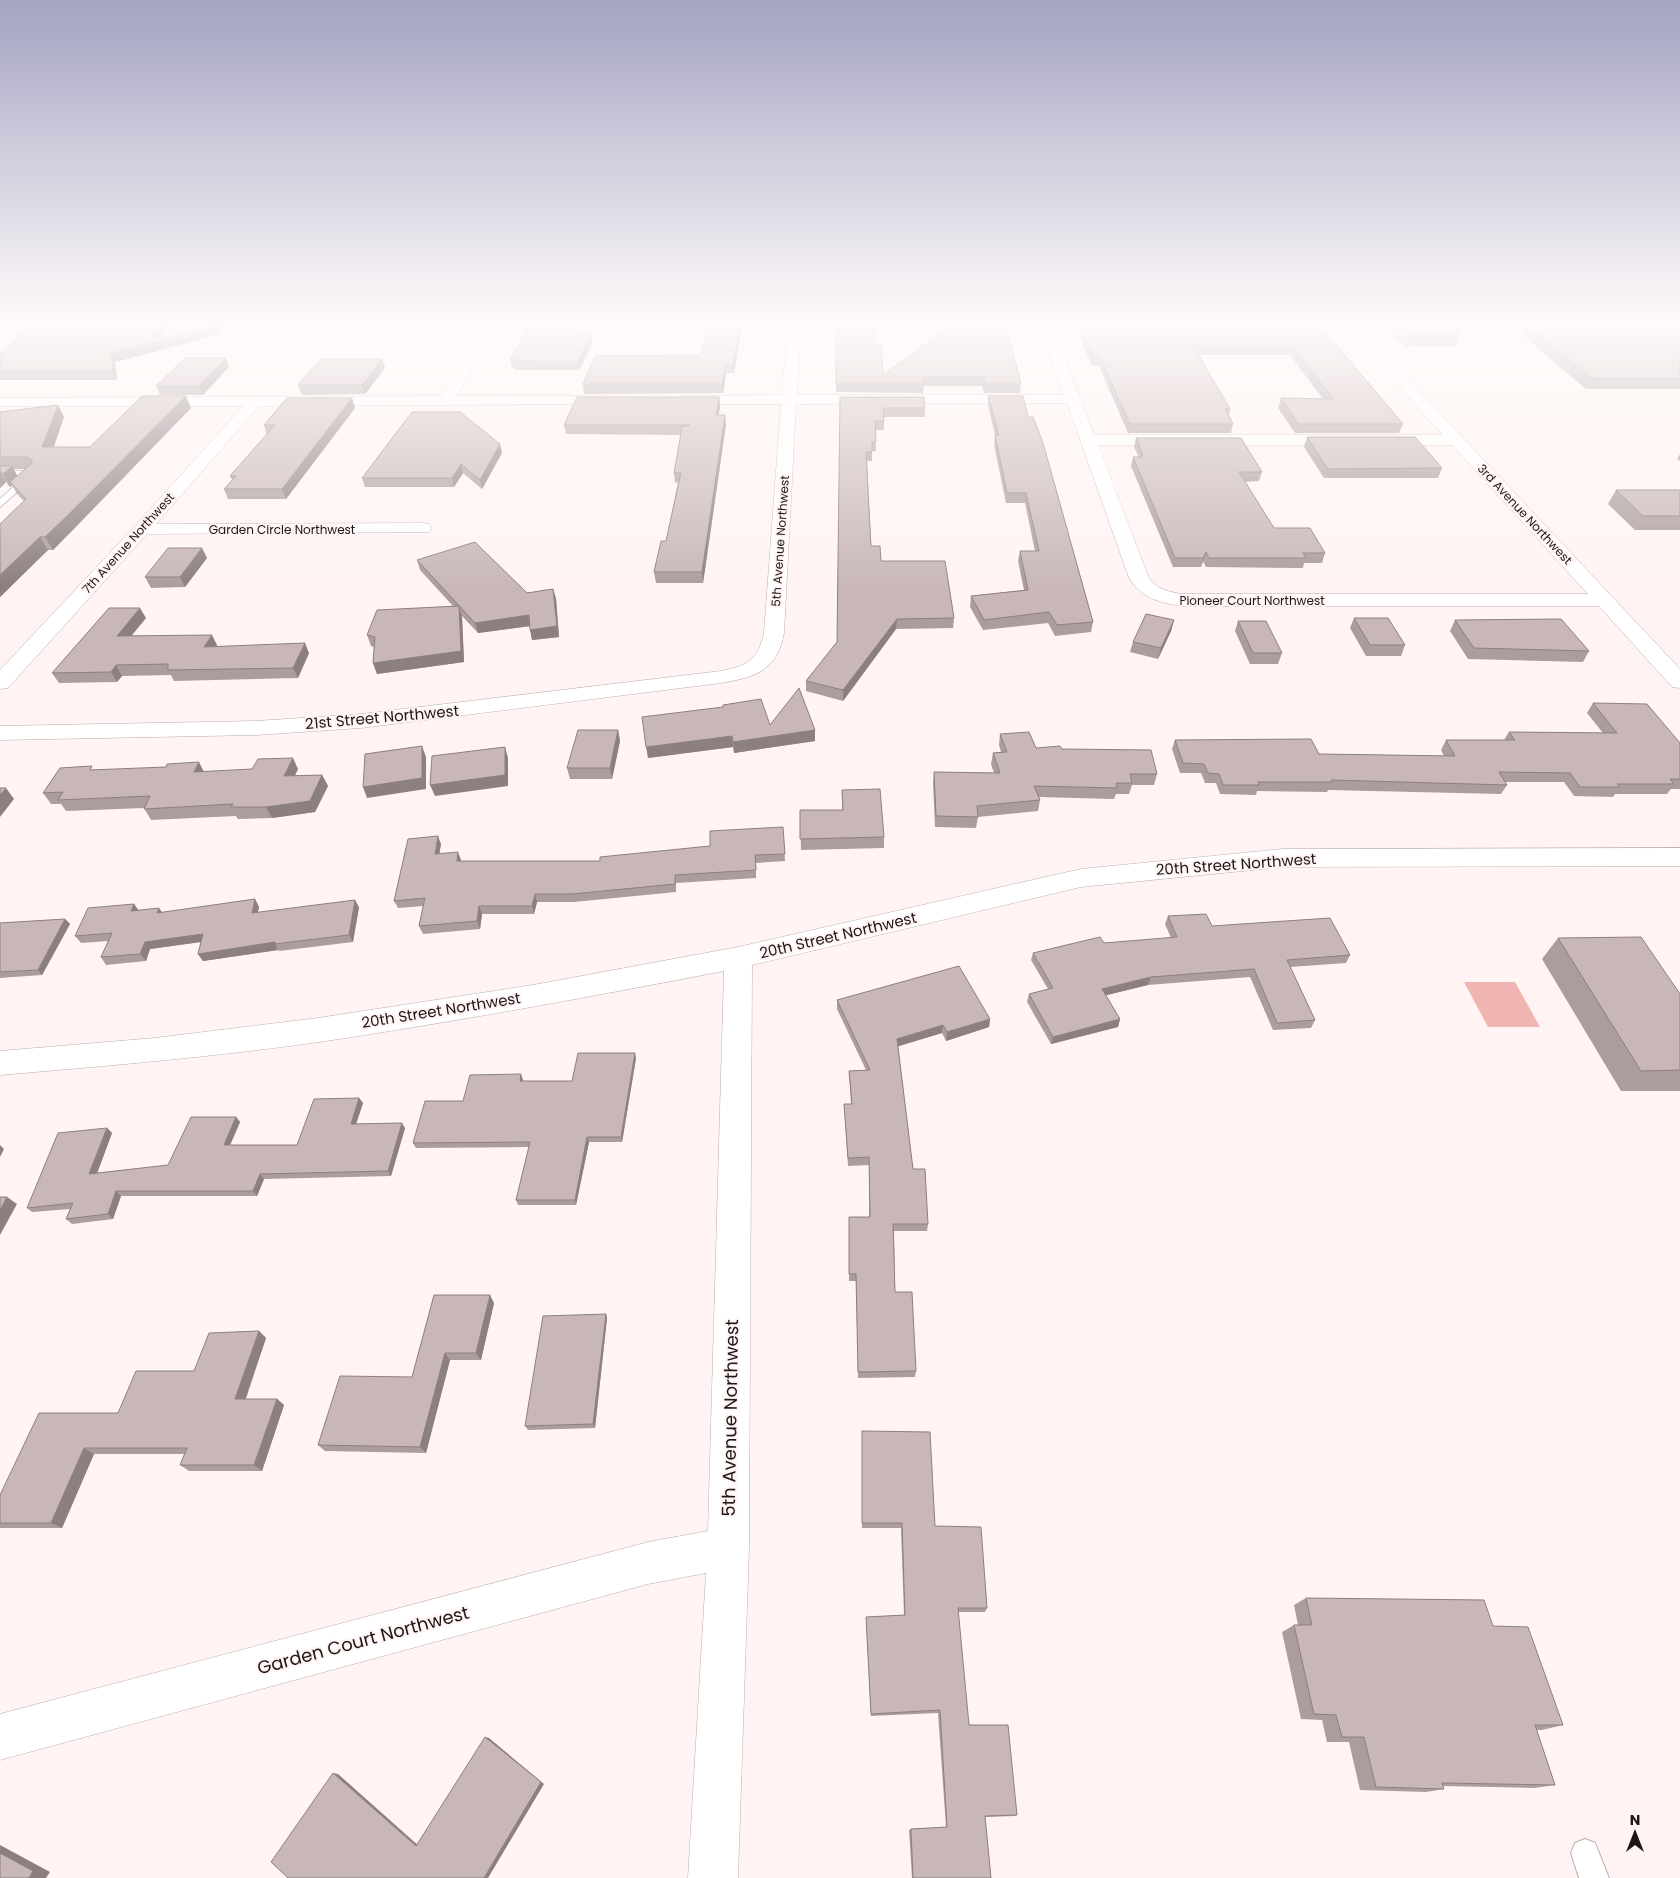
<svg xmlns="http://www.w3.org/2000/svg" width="1680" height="1878" font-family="Poppins,sans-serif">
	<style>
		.green { fill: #f0b4b2 }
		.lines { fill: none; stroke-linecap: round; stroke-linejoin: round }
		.lane-casing { stroke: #bcacab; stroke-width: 2 }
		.street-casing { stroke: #bcacab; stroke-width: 1 }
		.lane { fill: #fff; fill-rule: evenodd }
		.street { fill: #fff; fill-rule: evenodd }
		.wall { fill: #ac9d9d; fill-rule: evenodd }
		.shaded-wall { fill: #8c807f }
		.building { fill: #c8b7b6; stroke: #8c807f }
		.labels { text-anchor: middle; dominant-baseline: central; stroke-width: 4; stroke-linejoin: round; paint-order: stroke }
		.far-street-label { font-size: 12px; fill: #1c1616; stroke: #fff4f3 }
		.street-label { font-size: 15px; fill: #1c1616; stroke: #fff4f3 }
		.near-street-label { font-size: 18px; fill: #1c1616; stroke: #fff4f3 }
	</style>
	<rect width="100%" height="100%" fill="#fff4f3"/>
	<path class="green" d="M1464,982h51l25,45h-52z"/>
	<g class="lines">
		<defs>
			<g id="lane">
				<path d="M0,471h33l5,3 -38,33v-8l24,-22h-24z"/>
				<path d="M1585,1839l10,4 14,35h-30l-8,-25 4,-10z"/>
			</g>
			<g id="street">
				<path d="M0,325h14l-14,9z"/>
				<path d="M485,325h13l-42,71h157l7,4 -7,4 -354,2 -103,118 267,-1 6,1 3,4 -3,4 -282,2 -139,154 -8,1v-19l136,-145 107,-119h-243v-8l442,-2z"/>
				<path d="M788,325h13l-4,70h267l-20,-56 5,-7 20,-4h49l5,1 2,3 -2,3 -54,1 -11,3 36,96h349l-91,-100h-64l-7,-4 7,-4 69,-2 323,344v19l-8,-1 -73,-81h-417c-22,-3 -41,-8 -53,-28l-62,-175 -271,1 -12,229c-7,38 -28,44 -63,50l-360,45 -105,7 -256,5v-14l256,-5 105,-7 360,-43c26,-5 37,-11 43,-38l17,-229h-100l-7,-4 7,-4 101,-1zM1098,445h354l136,149h-406c-13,-2 -26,-5 -33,-16z"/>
				<path d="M1680,848v18l-397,1 -202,20 -329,78 -3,583 -11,330h-50l18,-305 -58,11 -648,176v-46l648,-172 60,-11 16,-560c-135,26 -270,51 -405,71 -106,15 -213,24 -319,33v-24l155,-13 163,-20 215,-33 205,-38 343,-78 202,-20z"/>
			</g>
		</defs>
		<use href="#lane" class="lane-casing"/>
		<use href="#street" class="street-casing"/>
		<use href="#lane" class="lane"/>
		<use href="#street" class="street"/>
	</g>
	<g class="wall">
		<path d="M34,325h140l-16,13h6l68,-11 -13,4 2,3 -106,28 2,18h-117v-27l12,-9 -1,-3z"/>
		<path d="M530,325h48l-4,8 19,9 -14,28h-64l-1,-2h-2l-2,-9z"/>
		<path d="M742,325l-8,48h-8l-3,20 -139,1 -1,-10 117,-29z"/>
		<path d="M836,325l40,20 7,30 68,-50 70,59 -1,9h-36l-2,-7h-58l-1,7 -87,-1z"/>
		<path d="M1075,325h235l-234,1z"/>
		<path d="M1384,325h67l10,8 -6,14 -50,-1z"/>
		<path d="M1525,325h155v64h-94l-65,-55z"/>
		<path d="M1322,328l81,96 -4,9h-104l-17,-25 3,-10 42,1 -33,-44h-91l31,54 -1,7 4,8 -2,9h-103l-29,-67h-7l-12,-28 2,-9z"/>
		<path d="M382,359l3,9 -20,26 -63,1 -4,-10z"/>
		<path d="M229,367l-26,28h-43l-4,-9z"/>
		<path d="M988,396l40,21 65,205 -2,10 -36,4 -7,-13 -65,7 -13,-23 1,-11 53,-6 -6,-29 2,-10h15l-10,-48h-19l-12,-58 1,-10 -7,-30z"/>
		<path d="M719,397l1,9 -1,9h6l1,9 -23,159h-47l-2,-11 12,-31 12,-59 -3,1 -1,-10 7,-38 -115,-1 -2,-9z"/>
		<path d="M840,397l85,11v9h-41v13h-9l1,21h-4v10h-5l4,85 10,15 73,57 -1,10 -57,1 -53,72 -37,-10v-10l31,-39z"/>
		<path d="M352,398l3,10 -69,91h-58l-4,-10 8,-9 -2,-4 37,-41 -3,-10z"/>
		<path d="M58,405l6,12 -10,30h36l101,-39 -117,121 -21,21h-5l-48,47v-73l24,-23 -7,-7 -5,-9 -2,2 -4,-5 -6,6v-76zM14,469h11l-8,7z"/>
		<path d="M1307,437l135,31 -4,10h-114l-20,-31z"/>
		<path d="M1136,438l126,34 -3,9 -14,1 29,46 51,25 -3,10h-18l-1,5 -97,-1 -3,-6 -2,6h-28l-42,-101 2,-9h6l-5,-10z"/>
		<path d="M502,453l-20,36 -19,-16 -9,14h-89l-3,-9z"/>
		<path d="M1680,454v7l-3,-2z"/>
		<path d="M1616,490h64v40h-45l-27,-26z"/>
		<path d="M202,548l5,10 -22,29 -34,1 -6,-11z"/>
		<path d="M417,560l110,33 26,-4 3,10 3,38 -27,3 -2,-14 -52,7 -16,-17 2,46 -87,12 -4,-11 1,-16 -3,-1 -4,-11 86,-29 -33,-36z"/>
		<path d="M146,618l-15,18 86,9 -1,1 93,7 -11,25 -124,3 -3,-6 -49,1 -5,6 -58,1 -7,-10z"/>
		<path d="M1354,618l51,27 -4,11h-35l-16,-28z"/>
		<path d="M1174,620l-3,11 -13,28 -28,-7 3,-10z"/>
		<path d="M1455,620l134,31 -6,11 -115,-3 -18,-28z"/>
		<path d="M1238,621l44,32 -4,11h-28l-15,-33z"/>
		<path d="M1593,703l87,40v46h-9l-4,5h-52l-2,3 -39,-1 -10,-14h-59l2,3 -6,9 -173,-4 -1,2 -70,-1 -1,4 -36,-1 -4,-11h-11l-4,-10h-21l-8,-24 3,-9 144,14 125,2 -3,-6 5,-10h58l5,-8 94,1 -16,-20z"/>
		<path d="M770,725l45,5v11l-81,12 -1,-6 -85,11z"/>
		<path d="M618,730l2,11 -8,38h-42l-3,-11z"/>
		<path d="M1000,734l36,14 26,1 95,25 -3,11h-22l-3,9h-13l-2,5 -75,-2 1,3 -2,11 -60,6 -2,11 -41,-1 -2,-44 1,-11 60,1 -3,-9 2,-11 8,-1 -2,-7z"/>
		<path d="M298,769l-3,6h27l6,11 -13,26 -43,6 -34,1 -2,-3 -85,4 -7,-12 -78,3 -5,-7h-10l-8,-11 51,-23 110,2z"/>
		<path d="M842,790l42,47v11l-83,2 -1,-40h42z"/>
		<path d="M783,827l2,34 -29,2v15l-80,5v9l-102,10h-37l-3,12h-52l-2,15 -57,5 -4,-8 4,-20 -25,2 -4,-7 47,-57 -2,10 22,6v1h139l110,-15z"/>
		<path d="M255,899l4,8 -1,5 101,-5 -6,35 -74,9 -1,-1 -75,11 -5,-7 3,-12 -51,7 -4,12 -40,4 -5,-8 7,-16 -27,2 -6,-7 59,-32 4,6 24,3z"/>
		<path d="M1168,916l44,10 138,29 -4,8 -56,4 25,53 -4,8 -38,2 -23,-53 -102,8 -42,10 14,24 -2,8 -67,17 -24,-42 2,-8 19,-5 -17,-29 2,-7 71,-10 67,-5 -6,-14z"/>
		<path d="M65,919l5,5 -28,51 -42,3v-55z"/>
		<path d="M1558,938l122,56v97h-59l-79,-132z"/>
		<path d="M837,1000l153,19 -1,8 -43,14 -4,-8 -44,13 15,123 15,55 -1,7h-33l1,61 21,79 -1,6 -57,1 -2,-97h-7v-64h20v-52l-21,1 -4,-62h7l-2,-33 17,-1 -29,-61z"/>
		<path d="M636,1058l-14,84h-33l-13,63h-58l-2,-5 13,-53 -113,1 -3,-5 50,-42 60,-21v1h49z"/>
		<path d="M359,1098l4,5 -7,21 49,4 -14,48 -127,3 -7,17h-136l-8,23 -41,5 -6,-5 4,-10 -38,3 -5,-4 80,-80 5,5 -15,40 71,-8 68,-48 4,5 -10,23h67z"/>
		<path d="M494,1303l-13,57h-31l-24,93 -101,-2 -7,-6 94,-68z"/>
		<path d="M606,1314l1,4 -12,110 -67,2 -3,-4z"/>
		<path d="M259,1331l7,7 -20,61h31l7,6 -22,66h-73l-9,-6 5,-11h-91l-32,74h-62v-33l118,-82 76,-42z"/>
		<path d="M862,1437l73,89 52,82 -2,4h-27l11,113 48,90 -2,1 -30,1 6,61h-79l-3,-48 2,-1 35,-2 -8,-114 -67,3 -5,-99 38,-2 -3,-87h-39z"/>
		<path d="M1306,1598l187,28 70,99 -21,5h-6l19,55 -21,3 -91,-2 1,3 -18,3 -66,-2 -11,-48h-22l-5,-22 -21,-1 -19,-87 12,-7h4l-4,-20z"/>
	</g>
	<g class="shaded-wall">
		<path d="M160,325h14l-20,16 59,-16h18l1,2 -13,4 2,3 -106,28 2,18 -4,-9 -2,-18 40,-21z"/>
		<path d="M572,325h6l-8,16 -1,-8z"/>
		<path d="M740,325h2l-8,48 -1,-9z"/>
		<path d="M591,334l2,8 -14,28 -1,-8z"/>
		<path d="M226,358l3,9 -26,28 -4,-9z"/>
		<path d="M382,359l3,9 -20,26 -3,-9z"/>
		<path d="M726,364v9l-3,20 -1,-9z"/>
		<path d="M186,396l5,12 -138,142 -8,-13z"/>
		<path d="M719,397l1,9 -3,18 -1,-9z"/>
		<path d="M352,398l3,10 -69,91 -4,-10z"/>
		<path d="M58,405l6,12 -15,42 -7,-12z"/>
		<path d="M725,415l1,9 -23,159 -1,-11z"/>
		<path d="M500,444l2,9 -20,36 -2,-9z"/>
		<path d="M461,464l2,9 -9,14 -2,-9z"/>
		<path d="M12,466l7,13 -9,3 2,3 -2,2 -7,-13z"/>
		<path d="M0,472l6,10 -6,6z"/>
		<path d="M40,537l8,13 -48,47v-22z"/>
		<path d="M202,548l5,10 -22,29 -5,-10z"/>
		<path d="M1206,552l-5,15 2,-9z"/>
		<path d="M553,589l3,10 3,38 -27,3 -2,-10z"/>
		<path d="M459,606l3,11 2,45 -87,12 -4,-11z"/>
		<path d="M140,608l6,10 -23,28 -6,-10z"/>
		<path d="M529,615l2,11 -53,7 -3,-10z"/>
		<path d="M897,619l-1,10 -53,72v-11z"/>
		<path d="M1174,620l-3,11 -13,28 3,-11z"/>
		<path d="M212,635l5,10 -8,12 -5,-10z"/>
		<path d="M305,643l4,10 -11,25 -5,-10z"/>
		<path d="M116,665l6,11 -5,6 -6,-10z"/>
		<path d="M618,730l2,11 -8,38 -2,-11z"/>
		<path d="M815,730v11l-81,12 -1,-11z"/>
		<path d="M732,736l1,11 -85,11 -2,-11z"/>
		<path d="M422,746l4,11v32l-59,9 -4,-11z"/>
		<path d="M505,747l3,11v28l-73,10 -5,-11z"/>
		<path d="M293,758l5,11 -9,18 -5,-11z"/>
		<path d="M199,762l6,12 -11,-2z"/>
		<path d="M322,775l6,11 -13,26 -43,6 -6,-11z"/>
		<path d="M6,788l8,11 -14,18v-22z"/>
		<path d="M438,836l3,8 -3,18 -3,-8z"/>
		<path d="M458,852l3,8 -1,9 -3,-8z"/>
		<path d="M535,894l2,8 -3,12 -2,-8z"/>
		<path d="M255,899l4,8 -3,13 -4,-7z"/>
		<path d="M355,900l4,7 -6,35 -4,-7z"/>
		<path d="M134,904l5,7h-8z"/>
		<path d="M479,906l3,8 -2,15 -3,-8z"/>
		<path d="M159,908l5,7 -7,-2z"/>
		<path d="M65,919l5,5 -28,51 -4,-5z"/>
		<path d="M203,934l5,7 -58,8 -4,12 -6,-7 5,-12z"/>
		<path d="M275,942v2l3,6 -75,11 -5,-7z"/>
		<path d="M1151,977l-3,8 -49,12 3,-8z"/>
		<path d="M990,1019l-1,8 -43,14 1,-9z"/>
		<path d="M1120,1019l-2,8 -67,17 2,-7z"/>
		<path d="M943,1025l-1,8 -46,14 1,-8z"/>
		<path d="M635,1053l1,5 -14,84 -1,-5z"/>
		<path d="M521,1074l2,6 -1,6 -2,-5z"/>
		<path d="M359,1098l4,5 -9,27 -3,-6z"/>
		<path d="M236,1117l4,5 -12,28 -4,-5z"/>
		<path d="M402,1123l3,5 -14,48 -3,-5z"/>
		<path d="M107,1128l5,5 -17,46 -6,-5z"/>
		<path d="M587,1137l2,5 -13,63 -1,-5z"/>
		<path d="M0,1145l4,4 -4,8z"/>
		<path d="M260,1174l4,5 -7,17 -4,-5z"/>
		<path d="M116,1191l5,5 -8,23 -5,-5z"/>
		<path d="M7,1197l10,7 -17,31v-25z"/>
		<path d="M490,1295l4,8 -13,57 -5,-7z"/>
		<path d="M606,1314l1,4 -12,110 -2,-4z"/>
		<path d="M259,1331l7,7 -23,67 -8,-6z"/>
		<path d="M445,1353l5,7 -24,93 -6,-6z"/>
		<path d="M277,1399l7,6 -22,66 -8,-6z"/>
		<path d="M84,1448l10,6 -32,74 -11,-5z"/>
		<path d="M485,1737l4,1 55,46 -56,94h-4z"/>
		<path d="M333,1773l5,1 82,73 -4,-1z"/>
		<path d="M0,1845l50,27 -4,6h-17l-29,-25z"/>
	</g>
	<g class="building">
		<path d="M34,325h126l-9,7 2,5 11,1 15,-13h37l1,1 -106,27 2,18h-113v-18l17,-12h-6z"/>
		<path d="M530,325h42l-3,8 22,1 -13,28 -65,-1 1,-2h-4z"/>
		<path d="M709,325h31l-7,39h-7l-4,20h-139l12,-28 105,-1z"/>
		<path d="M836,325h38l2,20h5l2,30 68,-50h55l15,59h-36l-2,-7h-60l1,7h-88z"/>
		<path d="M1402,325h49l10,8h-51z"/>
		<path d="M1526,325h154v54l-89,-1z"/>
		<path d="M1322,328l81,96h-105l-17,-26 52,1 -40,-53h-100l37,63h-5l8,15h-103l-30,-67h-6l-12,-28z"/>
		<path d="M185,358h41l-27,28h-43z"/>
		<path d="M321,359h61l-20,26h-64z"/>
		<path d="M142,396h44l-119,120 -22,21h-5l-40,38v-51l26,-25 -16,-17 22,-19v-3l-6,-3h-26v-45l58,-7 -16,42h48z"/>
		<path d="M988,396h35l5,21h5l10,26 50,179 -36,3 -8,-13 -65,8 -13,-24 57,-6 -8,-39h19l-13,-58h-19l-12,-58h4z"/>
		<path d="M577,397h142l-3,18h9l-23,157h-48l7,-31h5l15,-68h-7l8,-46 8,-2h-126z"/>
		<path d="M840,397h84l1,11h-42l1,13h-9l1,21h-4v10h-6l5,94h9l1,15h64l9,57 -57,1 -54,71 -37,-9 31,-39z"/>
		<path d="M287,398h65l-70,91h-58l12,-13h-6l45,-51h-11z"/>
		<path d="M412,412h48l40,32 -20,36 -19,-16 -9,14h-90z"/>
		<path d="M1307,437h108l27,31 -114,1z"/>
		<path d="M1136,438h105l21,34h-23l35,56h36l15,25h-22l3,5h-97l-3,-6 -3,6h-28l-42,-101h9l-1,-2h2z"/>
		<path d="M0,466h12l-9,8 -3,-3z"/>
		<path d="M1616,490h64v26h-37z"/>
		<path d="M475,542l52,51 26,-4 4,37 -27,4 -1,-15 -54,8 -58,-63z"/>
		<path d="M168,548h34l-22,29h-35z"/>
		<path d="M459,606l2,45 -88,12 2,-26 -8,-2 10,-25z"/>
		<path d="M109,608h31l-23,28 95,-1 -8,12 101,-4 -12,25 -125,2v-6l-52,1 -5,7 -59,1z"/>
		<path d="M1146,614l28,6 -13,28 -28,-6z"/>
		<path d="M1354,618h34l17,27h-35z"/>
		<path d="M1561,619l28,32 -115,-3 -19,-28z"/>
		<path d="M1238,621h28l16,32h-29z"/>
		<path d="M799,688l16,42 -82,12 -1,-6 -86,11 -4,-30 81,-10v-2l38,-6 9,26z"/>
		<path d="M1593,703l54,1 33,39v36h-10l4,5h-57l3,3h-40l-10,-14 -71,-1 8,13 -176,-5 1,2h-74l1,3h-36l-4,-11 -11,-1 -4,-9 -21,-1 -8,-23 136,-1 8,15 136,2 -9,-16h69l-6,-8 108,1z"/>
		<path d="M578,730h40l-8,38h-43z"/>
		<path d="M1029,732l7,16 24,-2 2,3 89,1 6,24h-27l2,9h-16l1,5 -83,-2 6,14 -63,6 1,11 -42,-1 -2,-44 66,1 -7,-20 14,-1 -7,-18z"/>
		<path d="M422,746v32l-59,9 2,-33z"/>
		<path d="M505,747v28l-75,10 2,-29z"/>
		<path d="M293,758l-9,18 38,-1 -12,26 -44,6h-35l2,-3 -89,5 6,-13 -92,4 5,-8 -20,1 17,-25 32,-2 -2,4 76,-3 1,-3 32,-2 -5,10 58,-3 6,-10z"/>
		<path d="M0,788h6l-6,7z"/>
		<path d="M880,789l4,48 -84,2v-29h43l-1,-20z"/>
		<path d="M783,827l2,27 -30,1 1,15 -81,5v9l-103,10h-37l-3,12h-53l-2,15 -58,5 6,-28 -31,3 14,-62 30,-3 -3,18 23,-2 -1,9h143v-4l110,-11v-15z"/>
		<path d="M255,899l-3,14 103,-13 -6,35 -74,9v-2l-77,12 5,-20 -58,8 -5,12 -39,3 11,-24 -37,3 13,-28 46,-4 -3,7 28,-3 -2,5z"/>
		<path d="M1206,914l6,12 118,-8 20,37 -63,5 28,60 -38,3 -23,-54 -103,8 -49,12 18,30 -67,18 -24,-43 24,-6 -20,-35 67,-16 4,6 73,-6 -9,-21z"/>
		<path d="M65,919l-27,51 -38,2v-49z"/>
		<path d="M1641,937l39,57v76l-39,1 -83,-133z"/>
		<path d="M959,966l31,53 -43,13 -4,-7 -46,14 16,130h12l3,55h-35l2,68h17l4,79 -58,1 -2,-98h-7v-57h21l-1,-60 -21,1 -4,-54h8l-3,-33 21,-1 -33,-70z"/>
		<path d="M578,1053h57l-14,84h-34l-12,63h-59l14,-58 -117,1 12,-42h38l7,-26 51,-1 -1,7h52z"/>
		<path d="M359,1098l-8,26 51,-1 -14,48 -128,3 -7,17h-137l-8,23 -42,5 7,-16 -46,5 31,-75 49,-5 -18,46 79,-9 23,-48h45l-12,28h73l17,-46z"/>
		<path d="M0,1197h7l-7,13z"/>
		<path d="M434,1295h56l-14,58h-31l-25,94 -102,-2 22,-69 72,1z"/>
		<path d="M606,1314l-13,110 -68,2 18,-110z"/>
		<path d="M259,1331l-24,68h42l-23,66h-74l7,-17h-103l-33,75h-51v-28l39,-82h79l18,-42h58l15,-38z"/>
		<path d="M862,1431l68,1 5,94 46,1 6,81h-29l11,117h39l9,90 -32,1 6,62h-78l-2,-49 36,-2 -7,-117 -69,4 -5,-97 39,-2 -3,-92h-40z"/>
		<path d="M1306,1598l178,2 9,26 35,1 35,98h-28l20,60 -113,-2 2,6 -68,-2 -12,-50h-22l-6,-22 -22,-1 -20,-89h18z"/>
		<path d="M485,1737l56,45 -57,96h-196l-17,-16 62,-89 83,73z"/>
		<path d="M0,1853l33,18 -4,7h-29z"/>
	</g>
	<linearGradient id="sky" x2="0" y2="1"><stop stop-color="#a4a3c2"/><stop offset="0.55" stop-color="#fffafa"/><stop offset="1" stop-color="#fffafa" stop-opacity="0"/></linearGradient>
	<rect width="1680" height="588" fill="url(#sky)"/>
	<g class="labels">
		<g class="far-street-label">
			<text transform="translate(1525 514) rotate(47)">3rd Avenue Northwest</text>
			<text x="282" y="529">Garden Circle Northwest</text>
			<text transform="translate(780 541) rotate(-86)">5th Avenue Northwest</text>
			<text transform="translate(128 543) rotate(-48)">7th Avenue Northwest</text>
			<text x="1252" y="600">Pioneer Court Northwest</text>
		</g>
		<g class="street-label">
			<text transform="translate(382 717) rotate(-5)">21st Street Northwest</text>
			<text transform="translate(1236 864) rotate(-4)">20th Street Northwest</text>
			<text transform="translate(838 935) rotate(-13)">20th Street Northwest</text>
			<text transform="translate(441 1010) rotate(-9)">20th Street Northwest</text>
		</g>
		<g class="near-street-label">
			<text transform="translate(730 1418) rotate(-89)">5th Avenue Northwest</text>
			<text transform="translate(363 1640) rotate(-15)">Garden Court Northwest</text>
		</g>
	</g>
	<g transform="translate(1635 1833)" stroke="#fff4f3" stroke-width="4" paint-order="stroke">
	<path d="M0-4L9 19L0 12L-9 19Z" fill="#1c1616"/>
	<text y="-8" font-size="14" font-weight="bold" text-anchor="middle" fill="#1c1616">N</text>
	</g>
</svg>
